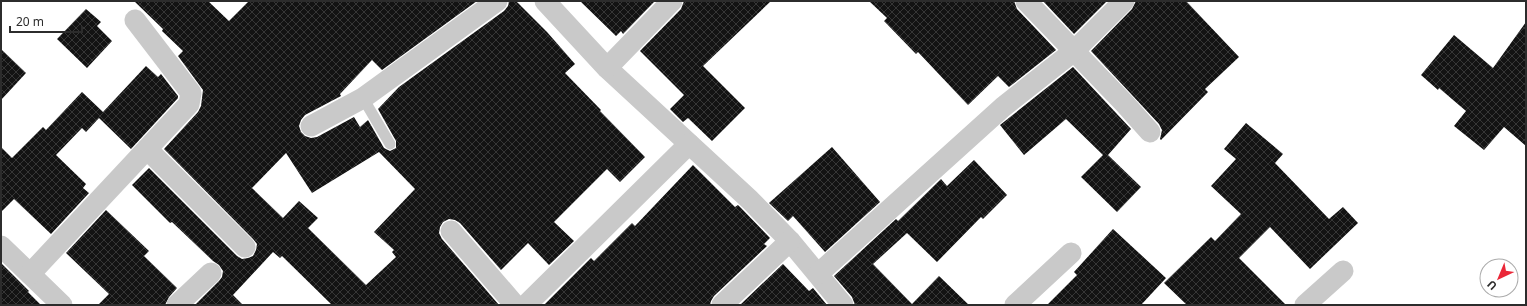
<svg xmlns="http://www.w3.org/2000/svg" width="1527" height="306" font-family="'Noto Sans',sans-serif">
	<style>
		.building { fill: url(#building-cross-hatch); fill-rule: evenodd }
		.lines { fill: none; stroke-linecap: round; stroke-linejoin: round }
		.lane { stroke: #c9c9c9; stroke-width: 11 }
		.street { stroke: #c9c9c9; stroke-width: 21 }
	</style>
	<defs>
		<pattern id="building-cross-hatch" width="8" height="8" patternUnits="userSpaceOnUse"><rect width="8" height="8" fill="#131313"/><path d="M0 0l8 8M0 8l8-8" fill="none" stroke="#363636"/></pattern>
	</defs>
	<rect width="100%" height="100%" fill="#fff"/>
	<g class="building">
		<path d="M134,1h74l21,20 20,-20h228l-95,69 -10,-10 -32,34 1,2 -36,19 -4,5 -2,6 2,6 4,4 6,2 6,-1 37,-20 6,10 8,-7 16,28 6,3 6,-3v-7l-18,-32 21,-22 105,-76 4,-5 1,-5h7l31,31 28,32 -10,9 36,37 -1,1 45,46 -25,25 -13,-13 -53,53 20,19 -25,24 -21,-22 -27,27 -41,-47 -5,-3 -6,-1 -6,3 -3,5 -1,6 3,6 57,66h-167l-50,-49 -2,2 -7,-6 -40,43 10,10h-48l24,-24 3,-4 1,-6 -4,-6 -6,-4 -41,-39 -2,1 -38,-38 17,-17 88,88 5,3 6,-1 5,-2 3,-6 1,-6 -4,-5 -89,-90 34,-37 3,-6 2,-16 -25,-34 5,-5 -21,-20 1,-2zM379,152l36,37 -41,43 20,18 -2,2 4,5 -30,28 -58,-57 10,-10 -19,-17 -16,17 -31,-30 34,-35 26,40z"/>
		<path d="M580,1h75l-32,33 -2,-3 -5,5z"/>
		<path d="M684,1h87l-68,65 42,42 -33,33 -24,-23 -5,4 -13,-13 14,-14 -44,-44 41,-42z"/>
		<path d="M869,1h145l3,8 39,41 -47,37 -11,-11 -30,29 -50,-53 -2,2 -32,-33 3,-3z"/>
		<path d="M1043,1h64l-33,33z"/>
		<path d="M1136,1h50l53,56 -34,32 3,3 -47,48 -1,-1 2,-9 -3,-6 -68,-73 41,-42z"/>
		<path d="M86,9l15,13 -4,4 15,15 -25,27 -30,-29z"/>
		<path d="M1526,22v124l-22,-19 -20,23 -30,-24 12,-15 -27,-23 -1,2 -17,-15 33,-40 39,33z"/>
		<path d="M1,49l25,24 -25,27z"/>
		<path d="M146,66l12,11 3,-3 17,22v2l-47,51 -32,-31 -13,14 -4,-4 -26,27 30,29 -3,4 6,5 -38,41 -37,-35 -13,13v-65l11,11 31,-31 3,3 36,-38 21,20z"/>
		<path d="M1073,67l58,62 -23,26 33,32 -24,25 -36,-35 22,-22 -37,-36 -42,36 -24,-30z"/>
		<path d="M1246,123l37,31 -8,9 54,56 14,-12 15,16 -48,46 -40,-42 -31,31 47,47h-99l-23,-22 47,-46 4,4 26,-27 -30,-28 25,-27 -12,-10z"/>
		<path d="M832,147l48,55 -55,50 -32,-36 -5,5 -19,-18z"/>
		<path d="M974,160l33,35 -24,24 -2,-2 -44,45 -30,-29 -34,31 39,40 27,-28 30,29h-114l-3,-8 -18,-21 62,-57 2,2 43,-42 6,7z"/>
		<path d="M693,165l42,42 3,-2 4,4 28,29 -6,6 3,2 -53,50 -3,5 -1,4h-166l47,-47 3,3 38,-38 3,3z"/>
		<path d="M106,210l43,41 -5,5 33,32 -8,9 -4,8h-67l11,-11 -43,-41z"/>
		<path d="M1113,229l53,49 -25,27h-94l30,-30 -3,-3z"/>
		<path d="M1,263l28,28 -1,1 13,13h-40z"/>
		<path d="M783,264l26,27 4,-3 14,17h-87z"/>
	</g>
	<g class="lines">
		<path class="lane" d="M363,98l27,46"/>
		<g class="street">
			<path d="M545,1l62,67 143,132 40,41 53,64"/>
			<path d="M1026,1l99,103 25,28"/>
			<path d="M607,68l65,-67"/>
			<path d="M311,126l52,-28 134,-97"/>
			<path d="M147,149l98,98"/>
			<path d="M451,231l64,74"/>
			<path d="M1,246l61,59"/>
			<path d="M30,274l159,-170 2,-11 -56,-73"/>
			<path d="M818,274l185,-167 71,-56 50,-50"/>
			<path d="M177,305l34,-32"/>
			<path d="M526,305l163,-161"/>
			<path d="M722,305l68,-64"/>
			<path d="M1015,305l56,-52"/>
			<path d="M1305,305l38,-34"/>
		</g>
	</g>
	<rect width="1527" height="306" fill="none" stroke="#2c2c2c" stroke-width="4"/>
	<g transform="translate(1499 278) rotate(224)"><circle r="19" fill="#ffffff" stroke="#ababab"/>
	<path d="M0-3L7 15L0 10L-7 15Z" fill="#ea2738"/>
	<text y="-6" font-size="11" font-weight="bold" text-anchor="middle" fill="#2c2c2c">U</text>
	</g>
	<path d="M10 26v6h72v-6" fill="none" stroke="#2c2c2c" stroke-width="2"/>
	<text x="16" y="26" font-size="12" fill="#2c2c2c" stroke="#ffffff" stroke-width="3" paint-order="stroke">20 m</text>
</svg>
